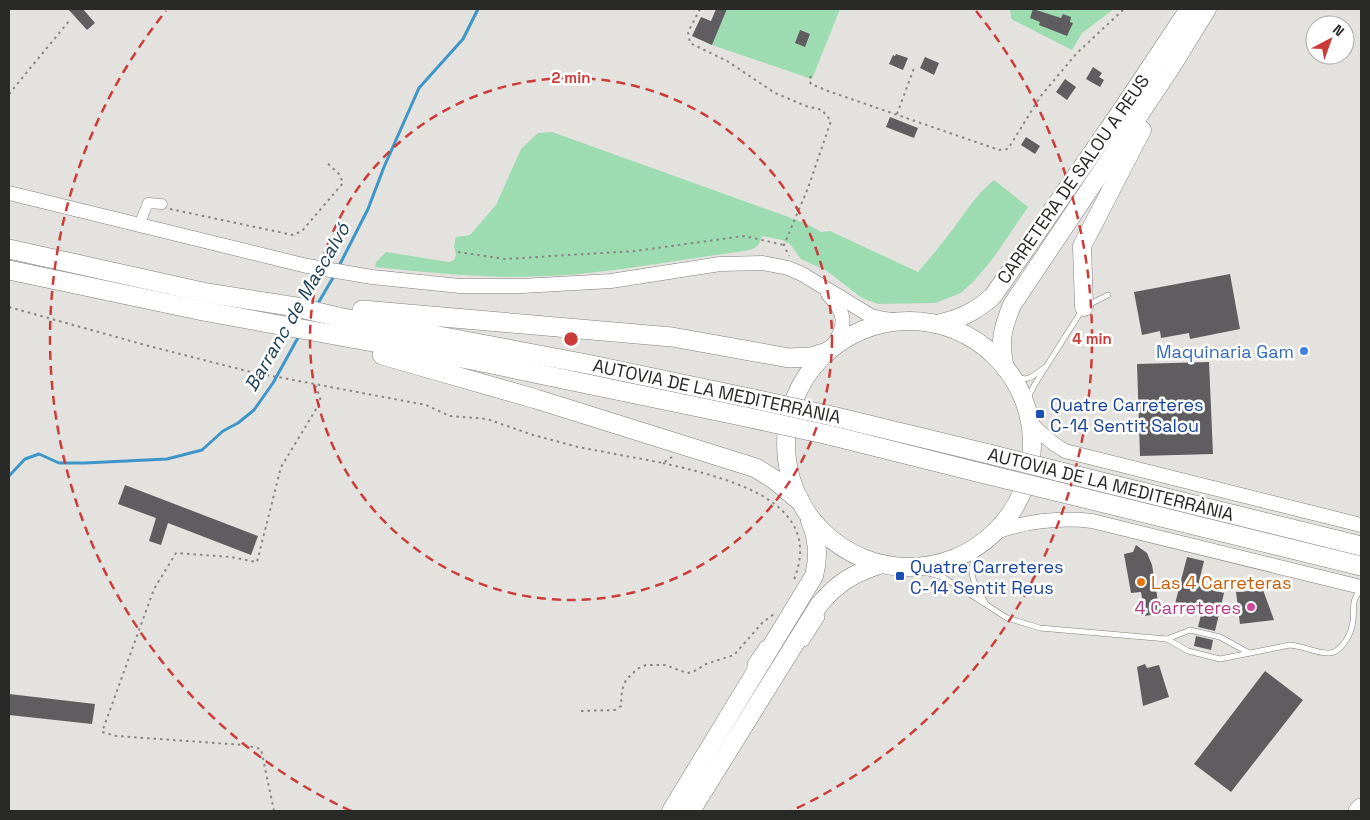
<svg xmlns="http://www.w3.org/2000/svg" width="1370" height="820" font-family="'Space Grotesk',sans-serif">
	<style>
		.grass { fill: #9cdcb0 }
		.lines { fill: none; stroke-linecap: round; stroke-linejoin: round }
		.stream { stroke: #3e96c8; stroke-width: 3 }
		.building { fill: #5f5d60 }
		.service-casing { stroke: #817f7c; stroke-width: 6 }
		.minor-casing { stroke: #817f7c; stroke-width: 11 }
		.tertiary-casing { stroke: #817f7c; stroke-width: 15 }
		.trunk-casing { stroke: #817f7c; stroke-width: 19 }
		.motorway-casing { stroke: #817f7c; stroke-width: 20 }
		.path { stroke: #888784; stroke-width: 2; stroke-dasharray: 2.5 4; stroke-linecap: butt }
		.service { stroke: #fff; stroke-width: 5 }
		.minor { stroke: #fff; stroke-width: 10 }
		.tertiary { stroke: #fff; stroke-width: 14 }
		.trunk { stroke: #fff; stroke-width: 18 }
		.motorway { stroke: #fff; stroke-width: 19 }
		.motorway-bridge-casing { stroke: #817f7c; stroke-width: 20; stroke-linecap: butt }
		.motorway-bridge { stroke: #fff; stroke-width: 19 }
		.ring { fill: none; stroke: #cb3c39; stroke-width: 2.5; stroke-dasharray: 9 6 }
		.shop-dot { fill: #3f7fe0; stroke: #fff; stroke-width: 2 }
		.transit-dot { fill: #1a4fb4; stroke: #fff; stroke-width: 2 }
		.food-dot { fill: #e8710a; stroke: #fff; stroke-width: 2 }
		.hotel-dot { fill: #d1479c; stroke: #fff; stroke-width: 2 }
		.labels { text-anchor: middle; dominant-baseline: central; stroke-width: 5; stroke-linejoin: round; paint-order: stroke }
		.street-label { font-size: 18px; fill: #292927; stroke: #fff }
		.shop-label { font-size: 18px; fill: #366cbe; stroke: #fff; text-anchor: end }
		.transit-label { font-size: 18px; fill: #164399; stroke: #fff; text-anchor: start }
		.food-label { font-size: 18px; fill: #c56008; stroke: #fff; text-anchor: start }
		.hotel-label { font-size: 18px; fill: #b23c85; stroke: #fff; text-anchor: end }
		.water-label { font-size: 19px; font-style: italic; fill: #1b4056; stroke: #fff }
		.centre { fill: #cb3c39; stroke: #fff; stroke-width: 2.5 }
		.ring-label { font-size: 15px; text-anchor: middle; font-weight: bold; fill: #cb3c39; stroke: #fff; stroke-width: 5; stroke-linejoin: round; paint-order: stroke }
	</style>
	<rect width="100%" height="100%" fill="#e4e2de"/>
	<g class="grass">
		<path d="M727,9h113l-28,70 -100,-34z"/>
		<path d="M1010,9h104l-32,24 -10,17 -61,-31z"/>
		<path d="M552,132l253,91 16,9 9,-1 88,41c14,-16 28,-33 40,-50 11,-15 21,-30 36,-42l34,27 -34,50 -19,23 -14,13 -26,10 -57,1 -16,-6 -35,-27 -26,-12 -11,-15 -8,-4 -20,-4c-4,11 -4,12 -17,15 -65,8 -130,22 -196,25 -59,3 -116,-3 -174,-9l1,-5 10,-10 63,10 5,-2 2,-5 -2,-9 2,-9 14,-2 26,-30 25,-56 17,-16z"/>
	</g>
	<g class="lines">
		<g class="stream">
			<path d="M338,268l30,-59 16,-42 35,-79 44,-49 15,-30"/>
			<path d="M317,305l17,-29"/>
			<path d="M9,476l16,-17 14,-5 20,9h26l82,-4 35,-9 21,-19 15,-8 16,-13 19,-27 27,-49"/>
		</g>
	</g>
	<g class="building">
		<path d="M68,9h15l12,14 -8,7z"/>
		<path d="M716,9h11l-15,36 -20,-9 9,-19 10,4z"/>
		<path d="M1033,9l28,9 2,-4 8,3 -1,5 3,1 -6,13 -28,-11 1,-3 -10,-4z"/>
		<path d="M800,30l10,4 -5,13 -10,-4z"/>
		<path d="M896,54l12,4 -5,12 -14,-6 4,-9 2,1z"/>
		<path d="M925,57l14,6 -5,12 -14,-7z"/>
		<path d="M1093,67l9,6 -3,4 5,3 -4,7 -14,-8z"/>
		<path d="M1065,79l11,8 -9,13 -11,-8z"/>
		<path d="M890,117l28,11 -4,10 -28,-11z"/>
		<path d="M1026,137l14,9 -5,8 -14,-9z"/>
		<path d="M1230,274l10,55 -50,10 -1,-6 -28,5 -1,-7 -18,4 -8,-43z"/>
		<path d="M1209,362l4,92 -73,2 -3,-92z"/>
		<path d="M125,485l133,51 -7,19 -83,-32 -7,22 -12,-4 7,-23 -38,-14z"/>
		<path d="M1136,545l11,8 5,12 8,48 -15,3 -4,-24 -10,1 -7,-39 9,-2z"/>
		<path d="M1187,557l17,4 -6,25 26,7 -9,38 -17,-4 4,-16 -27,-7z"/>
		<path d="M1263,590l11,30 -34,4 -4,-32z"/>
		<path d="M1196,636l17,4 -2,10 -17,-4z"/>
		<path d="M1145,664l2,4 12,-3 10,32 -26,9 -6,-39z"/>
		<path d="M1265,671l38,29 -72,92 -37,-28z"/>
		<path d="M9,694l86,10 -3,20 -83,-9z"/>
	</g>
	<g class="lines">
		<defs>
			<g id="service">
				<path d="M1008,372c17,11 21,8 36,-4"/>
				<path d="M1027,410l1,-13 7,-13 49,-77 24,-12"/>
				<path d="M981,544c-14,23 -11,36 4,58"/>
				<path d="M907,567l36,10 64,41 33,10 127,11 21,12 32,8 70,-14c13,1 25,8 38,8 12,1 22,-17 24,-27 4,-14 -3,-25 9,-36"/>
				<path d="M1167,639l23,-9 30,7 29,16"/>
				<path d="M801,645l5,-2 16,-25 -2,-6"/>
				<path d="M750,671v-8l13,-19"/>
			</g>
			<path id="minor" d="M139,225l9,-22 14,1"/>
			<g id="tertiary">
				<path d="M9,193l298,73 65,11 88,9h62l89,-5 109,-17 43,-1 25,5 14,6 69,42 13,3 18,2"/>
				<path d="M828,294c18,19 19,30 5,52"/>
				<path d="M1029,421c11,12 22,22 36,30l296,74"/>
				<path d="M995,532c33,-11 63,-15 97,-11l269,66"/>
			</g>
			<g id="trunk">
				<path d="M1084,307l-2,-61 60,-116"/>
				<circle cx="909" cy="444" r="123"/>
				<path d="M937,324c23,-5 38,-12 56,-28l128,-185 68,-102"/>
				<path d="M1005,368c-6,-25 -3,-39 7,-63l158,-236 37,-60"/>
				<path d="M671,811l143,-235c5,-19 4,-37 -4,-55"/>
				<path d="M691,811l128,-206c19,-23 35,-32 63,-41"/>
			</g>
			<g id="motorway">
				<path d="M9,249l198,44 89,14 42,10 249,47 167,35"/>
				<path d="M9,270l194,41 269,49 274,57"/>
				<path d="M362,310l310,27 117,21 22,-1 16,-5"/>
				<path d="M382,355l154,44 220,69 19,12 25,21"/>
				<path d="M832,416l157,38"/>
				<path d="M829,435l156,39"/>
				<path d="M1057,471l304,75"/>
				<path d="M1051,490l310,76"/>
				<path d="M1358,811l3,-3"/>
			</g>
		</defs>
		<use href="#service" class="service-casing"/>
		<use href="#minor" class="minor-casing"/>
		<use href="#tertiary" class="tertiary-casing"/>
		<use href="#trunk" class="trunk-casing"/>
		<use href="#motorway" class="motorway-casing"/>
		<g class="path">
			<path d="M700,9l-12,23 2,11 37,18 48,32 31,13 16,4 9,11 -23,67 -24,57 5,11"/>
			<path d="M811,76l-2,4 2,4 17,7 171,59 9,-1 32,-52 36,-43 48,-45"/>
			<path d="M9,94l60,-73"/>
			<path d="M897,114l17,-46"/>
			<path d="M170,209l123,26 9,-4 41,-48 -4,-9 -13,-12"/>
			<path d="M458,252l47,7 31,-2 99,-6 109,-15 40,9"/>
			<path d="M9,307l136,38 106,27 175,33 24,11 37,3 46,16 45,12 85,16 9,-6"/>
			<path d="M663,463c57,14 166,35 130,119"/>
			<path d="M581,711l34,-1 6,-4 1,-16 4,-10 11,-11 9,-4h19l22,8 6,-1 13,-8 28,-9 29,-33 11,-8"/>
			<path d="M274,811l-13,-62 -17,-4 -128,-9 -14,-4 52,-143 22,-36 55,4 26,5 24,-95 40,-66 -5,-15"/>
		</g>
		<use href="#service" class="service"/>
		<use href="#minor" class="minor"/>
		<use href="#tertiary" class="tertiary"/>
		<use href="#trunk" class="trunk"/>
		<use href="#motorway" class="motorway"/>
		<defs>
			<g id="motorway-bridge">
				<path d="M754,399l78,17"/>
				<path d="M746,417l83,18"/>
				<path d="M989,454l68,17"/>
				<path d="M985,474l66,16"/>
			</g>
		</defs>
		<use href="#motorway-bridge" class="motorway-bridge-casing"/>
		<use href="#motorway-bridge" class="motorway-bridge"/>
	</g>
	<g class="ring">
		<circle cx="571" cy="339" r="261"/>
		<path d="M351 811A521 521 0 0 1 166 11M976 11A521 521 0 0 1 791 811"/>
	</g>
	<circle class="shop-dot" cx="1304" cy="351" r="5"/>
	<g class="transit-dot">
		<rect x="1035" y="409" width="10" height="10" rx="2.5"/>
		<rect x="895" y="571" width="10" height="10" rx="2.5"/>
	</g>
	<circle class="food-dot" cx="1141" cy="582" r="5"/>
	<circle class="hotel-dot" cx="1251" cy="607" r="5"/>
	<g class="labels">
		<g class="street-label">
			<text transform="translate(1073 179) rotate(-55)">CARRETERA DE SALOU A REUS</text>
			<text transform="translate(717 391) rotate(12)">AUTOVIA DE LA MEDITERRÀNIA</text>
			<text transform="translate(1111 484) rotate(14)">AUTOVIA DE LA MEDITERRÀNIA</text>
		</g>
		<g class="shop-label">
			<text x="1294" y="351">Maquinaria Gam</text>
		</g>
		<g class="transit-label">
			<text x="1050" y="404">Quatre Carreteres<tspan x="1050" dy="21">C-14 Sentit Salou</tspan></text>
			<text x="910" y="566">Quatre Carreteres<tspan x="910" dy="21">C-14 Sentit Reus</tspan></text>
		</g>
		<g class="food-label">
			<text x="1151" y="582">Las 4 Carreteras</text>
		</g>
		<g class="hotel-label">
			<text x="1241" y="607">4 Carreteres</text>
		</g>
		<g class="water-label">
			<text transform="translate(297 307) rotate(-60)">Barranc de Mascalvó</text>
		</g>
	</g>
	<circle cx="571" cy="339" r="8" class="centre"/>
	<g class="ring-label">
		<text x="571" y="83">2 min</text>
		<text x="1092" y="344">4 min</text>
	</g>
	<rect width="1370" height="820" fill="none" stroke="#292927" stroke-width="20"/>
	<g transform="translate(1330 40) rotate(41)"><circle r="24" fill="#ffffff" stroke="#a9a9a9"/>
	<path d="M0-4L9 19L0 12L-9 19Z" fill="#cb3c39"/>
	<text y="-8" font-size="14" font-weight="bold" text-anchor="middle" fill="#292927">N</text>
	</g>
</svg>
